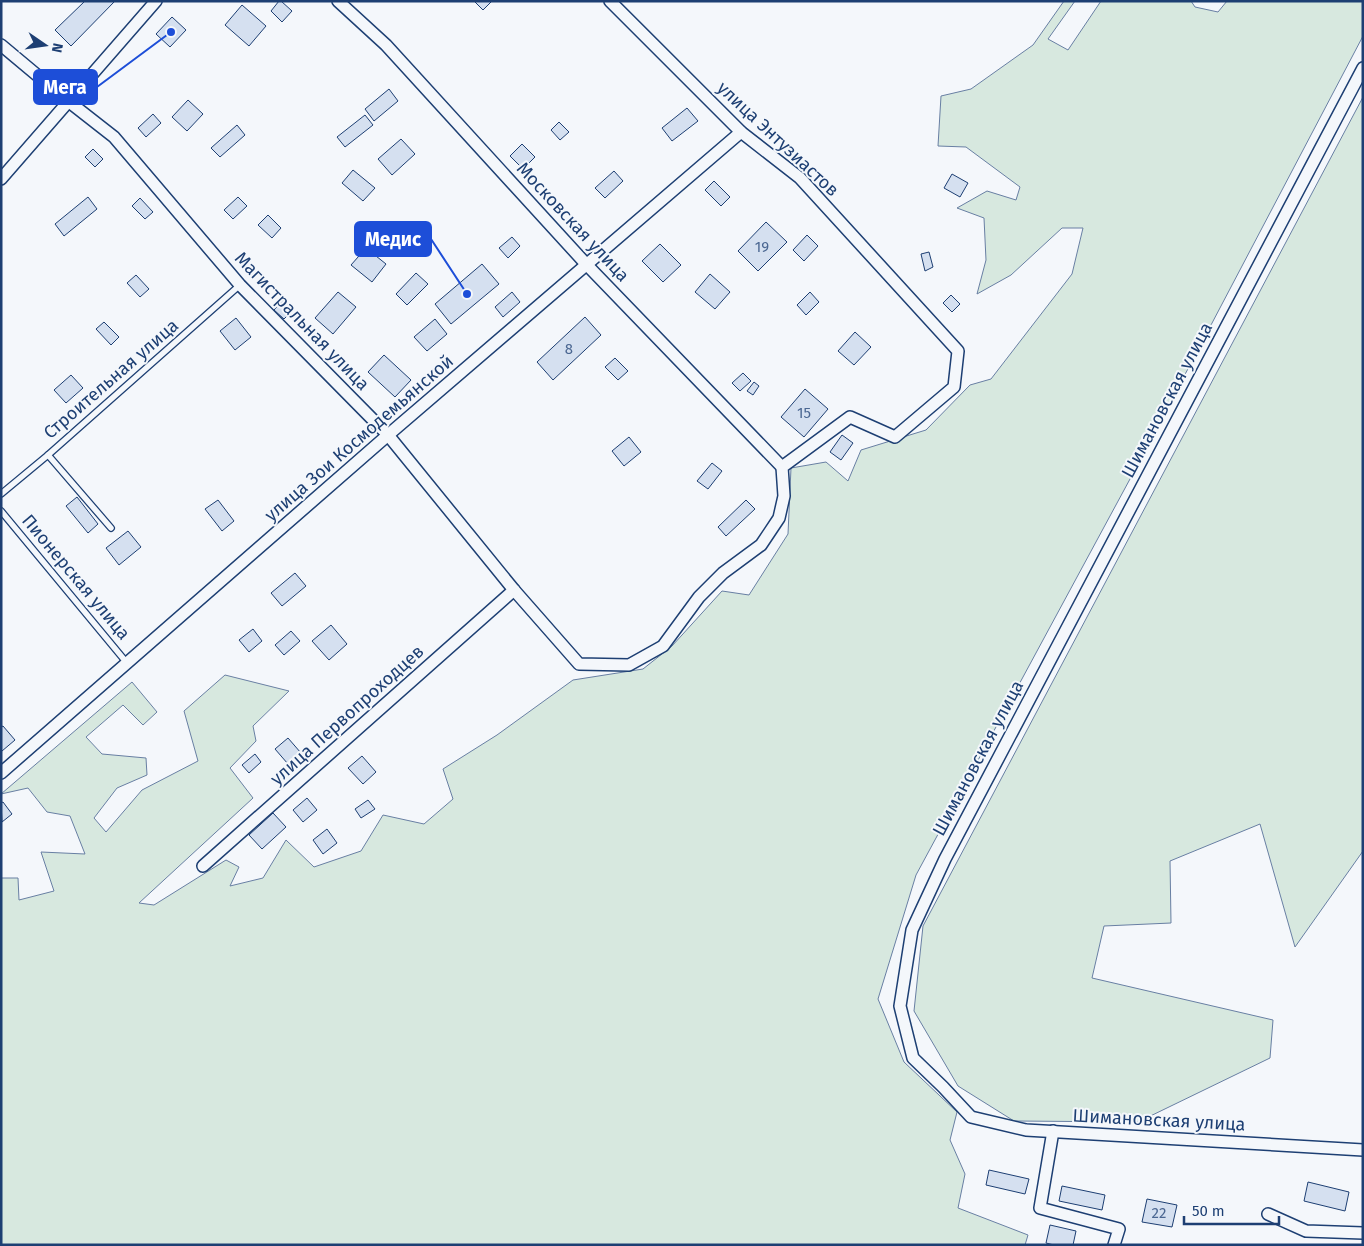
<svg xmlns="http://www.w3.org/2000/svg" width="1364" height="1246" font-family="'Fira Sans',sans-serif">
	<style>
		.green { fill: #d7e8df; stroke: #687fa3 }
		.building { fill: #d5e0f0; stroke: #1d3f73 }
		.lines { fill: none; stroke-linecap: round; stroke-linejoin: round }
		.service-casing { stroke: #1d3f73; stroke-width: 8 }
		.minor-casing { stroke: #1d3f73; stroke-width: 14 }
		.service { stroke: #f4f7fb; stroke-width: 5.5 }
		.minor { stroke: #f4f7fb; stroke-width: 11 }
		.labels { text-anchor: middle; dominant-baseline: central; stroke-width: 4; stroke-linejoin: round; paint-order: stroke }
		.number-label { font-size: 15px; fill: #4b6792 }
		.street-label { font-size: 18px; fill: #1d3f73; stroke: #f4f7fb }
		.leader { fill: none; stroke: #1d4ed8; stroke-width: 2 }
		.callout-dot { fill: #1d4ed8; stroke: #f4f7fb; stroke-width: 2 }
		.callout { fill: #1d4ed8; stroke: #1d4ed8; stroke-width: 2 }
		.callout-label { font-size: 19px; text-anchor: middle; font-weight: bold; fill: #fff }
	</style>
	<rect width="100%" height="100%" fill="#f4f7fb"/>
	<g class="green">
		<path d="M1064,1h11l-27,38 20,11 33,-49h90l4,6 23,5 9,-11h136v35l-233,443 -214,396 -38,124 26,63 53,50 -7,28 15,34 -7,34 70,27 -3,10h-1024v-367h17l1,22 35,-9 -13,-39 44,2 -15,-38 -23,-4 -19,-24 -27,6 131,-112 25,30 -14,13 -20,-20 -37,32 16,17 44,4 1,17 -30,13 -23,30 12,14 36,-42 56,-29 -14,-50 41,-36 64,16 -36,35 3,15 -26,27 23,30 -114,105 15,2 72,-45 13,7 -9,19 33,-8 23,-38 28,27 47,-16 22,-36 41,9 29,-25 -10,-30 54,-34 76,-55 70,-11 29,-23 50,-55 27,4 39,-61 3,-66 35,-6 22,19 13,-31 65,-20 44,-45 21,-6 81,-105 11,-46h-21l-51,47 -34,19 9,-34 -2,-42 -27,-10 30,-17 29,9 4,-13 -54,-40 -28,-1 3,-50 30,-7 62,-44z"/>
		<path d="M1363,97v754l-68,96 -35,-123 -90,37 1,62 -67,3 -12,52 181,42 -3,38 -132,64 -124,-1 -56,-35 -44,-75 9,-85z"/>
	</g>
	<g class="building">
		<path d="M85,1h30l-44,45 -16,-16z"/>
		<path d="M279,1h2l11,10 -10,11 -11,-11z"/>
		<path d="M474,1h18l-9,9z"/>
		<path d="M242,5l24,21 -17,20 -24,-21z"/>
		<path d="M172,17l14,13 -16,17 -14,-13z"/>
		<path d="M389,89l9,12 -24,20 -9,-12z"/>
		<path d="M188,100l15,14 -16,17 -15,-14z"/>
		<path d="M687,108l11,13 -26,20 -10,-13z"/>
		<path d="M153,114l8,9 -15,14 -8,-9z"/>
		<path d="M365,115l8,10 -28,22 -8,-10z"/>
		<path d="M559,122l10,10 -9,8 -9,-10z"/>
		<path d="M237,125l8,10 -25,22 -9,-9z"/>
		<path d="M401,139l14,15 -23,21 -14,-16z"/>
		<path d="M522,144l13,13 -12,12 -13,-13z"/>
		<path d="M93,149l10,10 -8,8 -10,-10z"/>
		<path d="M353,170l22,18 -12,13 -21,-18z"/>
		<path d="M614,171l9,10 -18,17 -10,-10z"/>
		<path d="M952,174l16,9 -8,14 -16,-9z"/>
		<path d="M714,181l16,16 -9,9 -16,-16z"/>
		<path d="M88,197l9,12 -33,27 -9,-12z"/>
		<path d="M238,197l9,9 -14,13 -9,-9z"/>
		<path d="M140,198l13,14 -8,7 -13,-13z"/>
		<path d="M268,215l13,13 -9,10 -14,-13z"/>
		<path d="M766,222l21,20 -29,29 -20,-20z"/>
		<path d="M807,235l11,11 -14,15 -11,-11z"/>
		<path d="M512,237l8,9 -12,12 -9,-10z"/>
		<path d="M660,244l21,21 -18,17 -21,-21z"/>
		<path d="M366,248l20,16 -14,18 -21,-17z"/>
		<path d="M929,252l4,15 -8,4 -4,-17z"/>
		<path d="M482,264l17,20 -48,40 -16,-20z"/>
		<path d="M416,273l12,11 -21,21 -11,-11z"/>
		<path d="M710,274l20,18 -15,17 -20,-17z"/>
		<path d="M136,275l13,14 -9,8 -13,-14z"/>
		<path d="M338,292l18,15 -23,27 -18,-16z"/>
		<path d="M512,292l8,10 -17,15 -8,-10z"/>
		<path d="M810,292l9,10 -13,13 -9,-10z"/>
		<path d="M951,295l9,9 -8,8 -9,-9z"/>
		<path d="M283,300l10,10 -9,9 -10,-9z"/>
		<path d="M585,317l16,18 -48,45 -16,-18z"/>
		<path d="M236,318l15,19 -16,13 -15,-19z"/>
		<path d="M435,319l12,15 -20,17 -13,-14z"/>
		<path d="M104,322l15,15 -8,8 -15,-16z"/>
		<path d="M855,332l16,15 -17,18 -16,-14z"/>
		<path d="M384,355l27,25 -16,17 -27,-25z"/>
		<path d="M615,358l13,13 -10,9 -13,-13z"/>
		<path d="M743,373l8,8 -11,10 -8,-8z"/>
		<path d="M71,375l12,13 -17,15 -12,-13z"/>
		<path d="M754,382l5,4 -6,9 -6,-4z"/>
		<path d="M805,389l23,20 -24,28 -23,-20z"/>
		<path d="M842,435l11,8 -12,17 -11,-8z"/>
		<path d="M629,437l12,15 -17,14 -12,-15z"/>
		<path d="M712,463l10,8 -14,18 -11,-8z"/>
		<path d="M77,497l21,27 -10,9 -22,-27z"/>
		<path d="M218,500l16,21 -12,10 -17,-22z"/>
		<path d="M746,500l9,9 -29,27 -8,-9z"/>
		<path d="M128,531l13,16 -22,18 -13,-17z"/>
		<path d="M295,573l11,13 -24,20 -11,-13z"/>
		<path d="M331,625l16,19 -18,16 -17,-19z"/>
		<path d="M253,629l9,12 -13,11 -10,-12z"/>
		<path d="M291,631l9,10 -16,14 -9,-10z"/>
		<path d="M3,726l12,14 -13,11 -1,-1v-23z"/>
		<path d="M288,738l13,15 -13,11 -13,-15z"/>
		<path d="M255,754l6,8 -12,11 -7,-8z"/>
		<path d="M362,756l14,16 -13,12 -15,-16z"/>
		<path d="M307,798l10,12 -14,12 -10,-12z"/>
		<path d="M368,800l7,9 -14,9 -6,-9z"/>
		<path d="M3,802l9,12 -10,8 -1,-19z"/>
		<path d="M273,813l13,14 -24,22 -13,-14z"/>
		<path d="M327,829l10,14 -14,11 -10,-14z"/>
		<path d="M989,1170l40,9 -4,15 -39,-9z"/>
		<path d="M1308,1182l41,10 -4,19 -41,-10z"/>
		<path d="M1062,1186l43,9 -3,15 -43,-9z"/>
		<path d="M1147,1199l30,6 -5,22 -30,-5z"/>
		<path d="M1050,1225l26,6 -3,14h-19l-8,-2z"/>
	</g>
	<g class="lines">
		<defs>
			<g id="service">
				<path d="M48,455l63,73"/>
				<path d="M1,494l47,-39 192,-170"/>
				<path d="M1,511l126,152"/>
			</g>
			<g id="minor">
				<path d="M338,1l48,44 200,219 196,203"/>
				<path d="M1,45l67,56 46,36 126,148 148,150 126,155 65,74 50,1 34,-19 36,-49 24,-24 38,-28 18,-27 5,-22 -2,-29 68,-50 45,20 59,-50 4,-36 -158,-173 -59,-46 -131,-131"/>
				<path d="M1363,68l-418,791 -33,71 -12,76 13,52 30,29 28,30 55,13 337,20"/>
				<path d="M1,179l155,-178"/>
				<path d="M1,773l387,-338 353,-303"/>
				<path d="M203,866l311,-276"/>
				<path d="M1053,1131l-13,77 79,21 -5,16"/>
				<path d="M1268,1214l38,17 57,2"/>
			</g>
		</defs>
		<use href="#service" class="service-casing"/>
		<use href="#minor" class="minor-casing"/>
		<use href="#service" class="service"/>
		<use href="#minor" class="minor"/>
	</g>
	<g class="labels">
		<g class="number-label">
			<text x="762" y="247">19</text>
			<text x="569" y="349">8</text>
			<text x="804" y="413">15</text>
			<text x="1159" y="1213">22</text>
		</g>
		<g class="street-label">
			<text transform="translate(778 139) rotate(43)">улица Энтузиастов</text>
			<text transform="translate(573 222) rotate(47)">Московская улица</text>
			<text transform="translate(302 321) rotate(46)">Магистральная улица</text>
			<text transform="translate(111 379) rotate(-41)">Строительная улица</text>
			<text transform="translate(1167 400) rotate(-62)">Шимановская улица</text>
			<text transform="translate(359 438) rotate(-41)">улица Зои Космодемьянской</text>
			<text transform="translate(76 577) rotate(50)">Пионерская улица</text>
			<text transform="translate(347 715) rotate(-42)">улица Первопроходцев</text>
			<text transform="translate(978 758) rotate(-62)">Шимановская улица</text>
			<text transform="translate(1159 1120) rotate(3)">Шимановская улица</text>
		</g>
	</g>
	<path class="leader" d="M171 32L97 87M467 294L431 239"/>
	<g class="callout-dot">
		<circle cx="171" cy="32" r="5"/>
		<circle cx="467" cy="294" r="5"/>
	</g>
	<g class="callout">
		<rect x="34" y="70" width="63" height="34" rx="5"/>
		<rect x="355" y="222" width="76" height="34" rx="5"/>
	</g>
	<g class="callout-label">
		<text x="65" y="94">Мега</text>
		<text x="393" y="246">Медис</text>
	</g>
	<rect width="1364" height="1246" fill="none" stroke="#1d3f73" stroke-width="5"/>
	<g transform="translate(45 45) rotate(103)" stroke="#f4f7fb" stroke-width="4" paint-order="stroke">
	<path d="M0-4L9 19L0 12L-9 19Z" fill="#1d3f73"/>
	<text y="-8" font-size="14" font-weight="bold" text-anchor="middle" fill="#1d3f73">N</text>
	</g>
	<path d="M1184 1216v8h95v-8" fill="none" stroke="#1d3f73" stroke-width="2.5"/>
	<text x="1192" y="1216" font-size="15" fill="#1d3f73" stroke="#f4f7fb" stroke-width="4" paint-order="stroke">50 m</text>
</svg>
